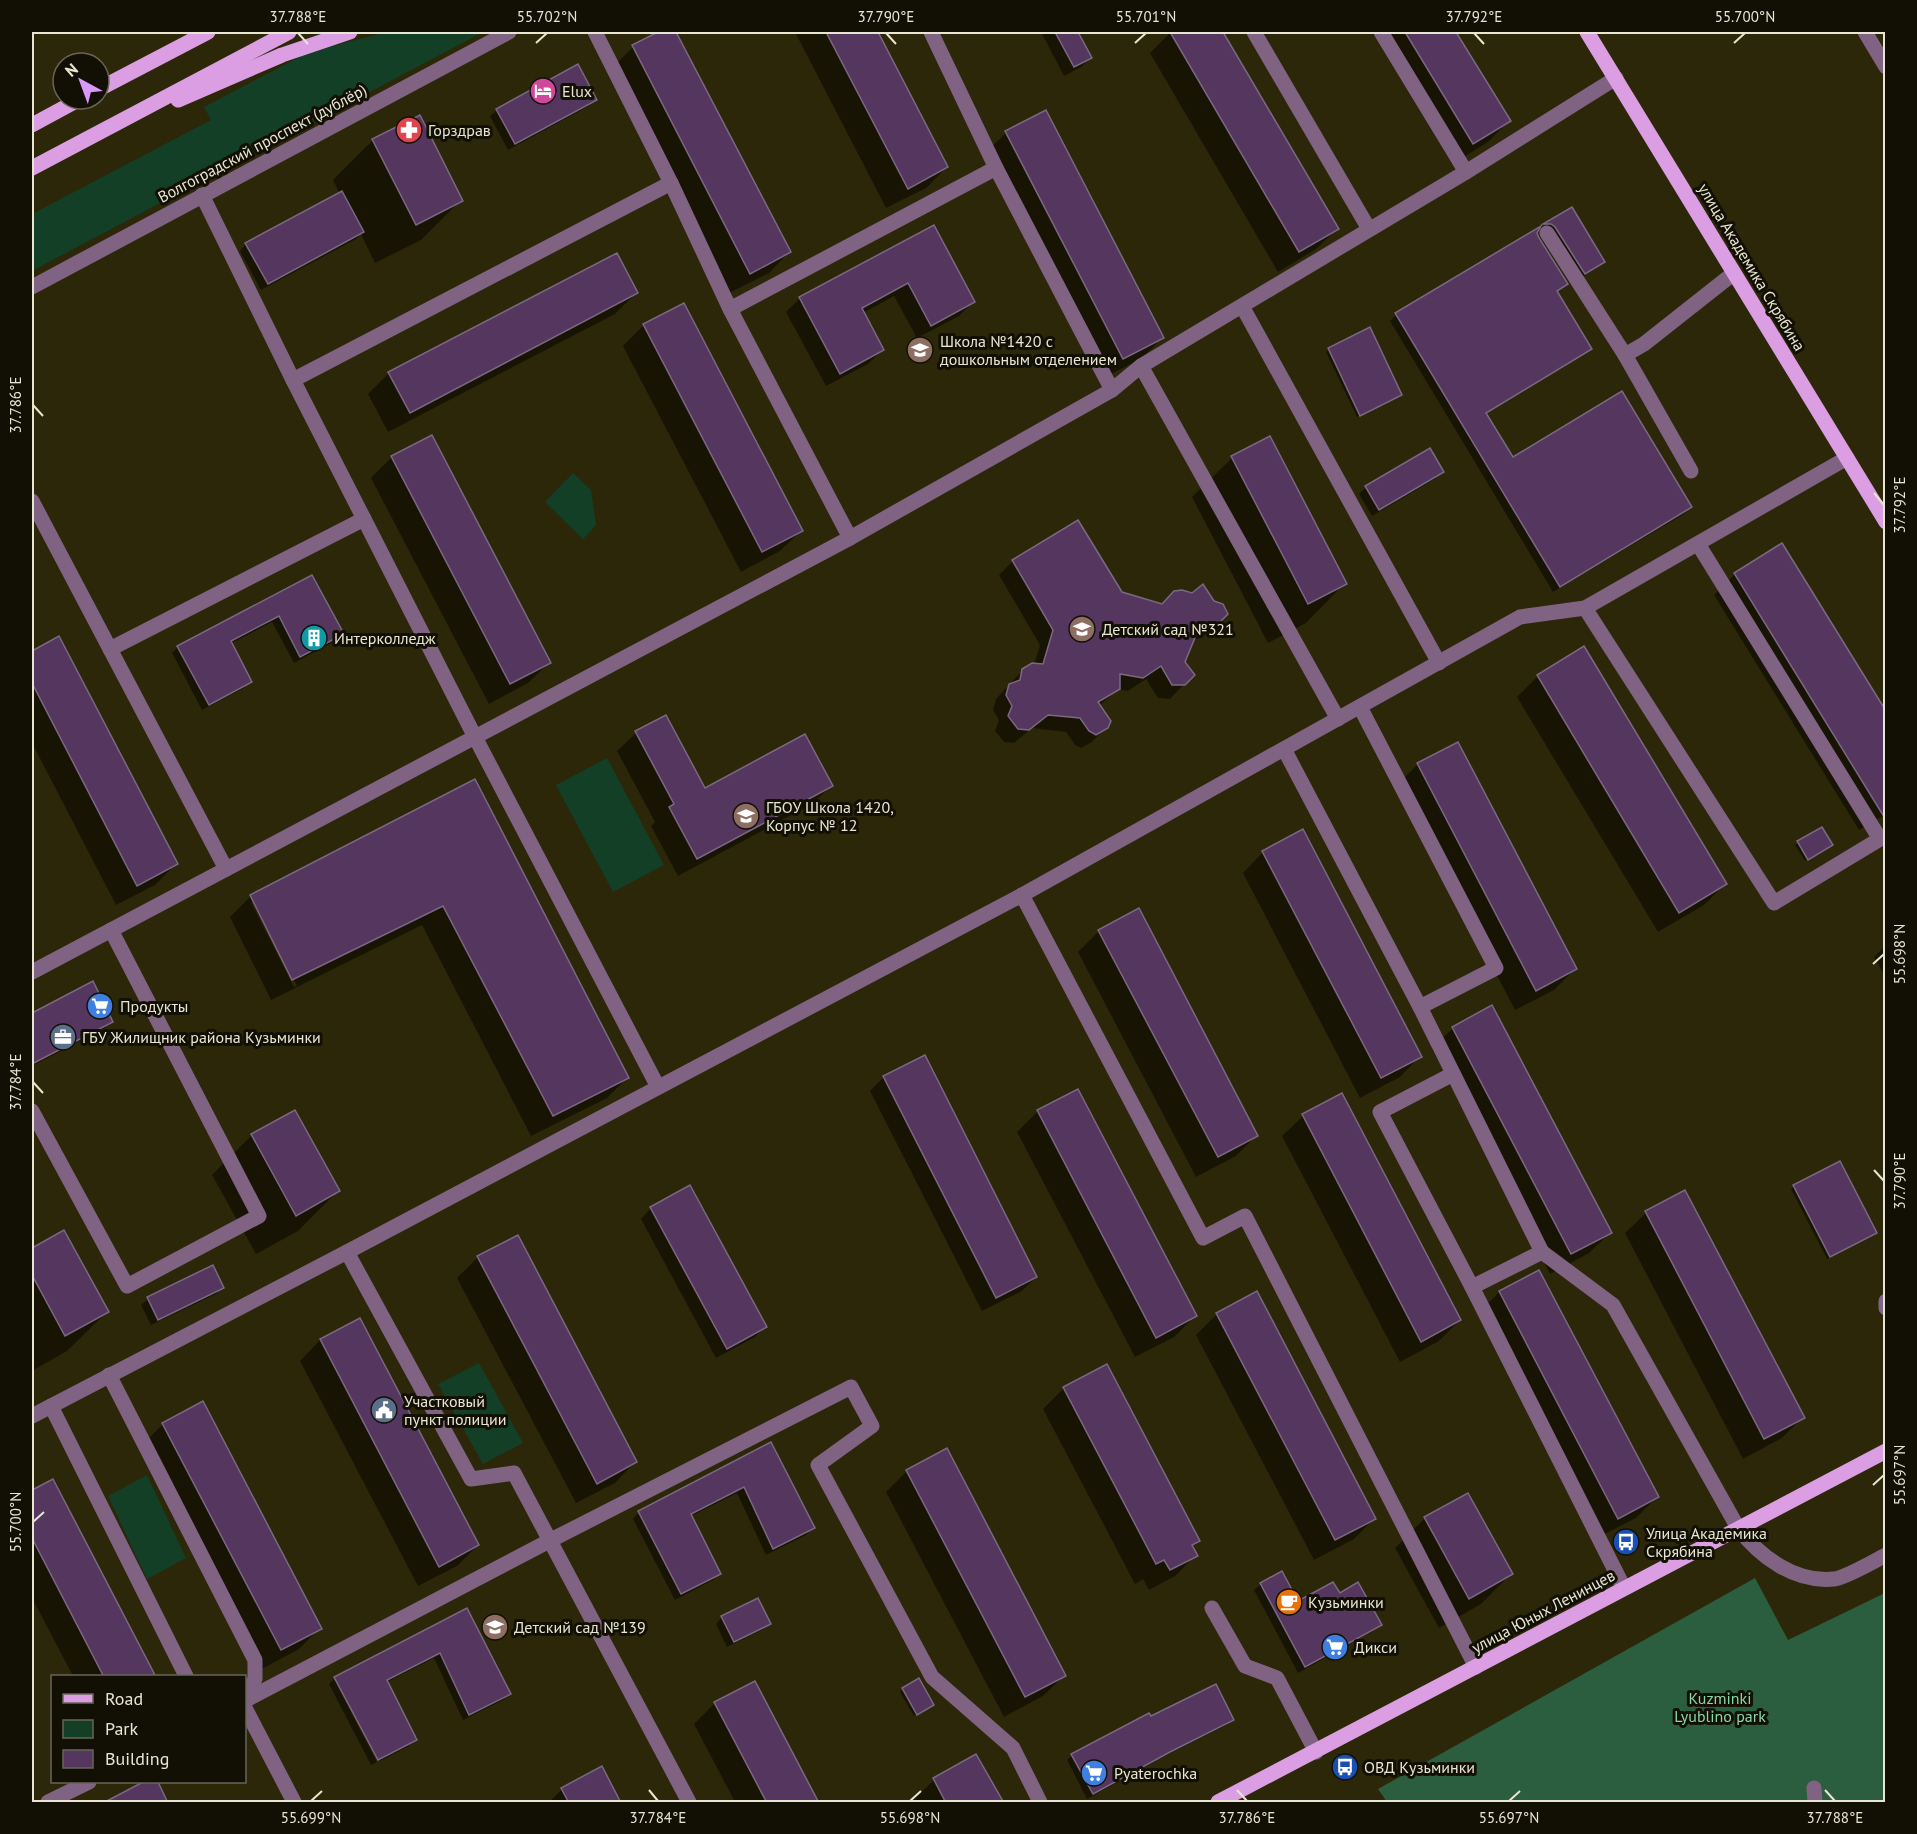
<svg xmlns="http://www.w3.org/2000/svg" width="1917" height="1834" font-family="'PT Sans',sans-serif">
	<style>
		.green { fill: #133f26 }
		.forest { fill: #2b5e3f }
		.shadow { fill: #0007; fill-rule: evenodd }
		.building { fill: #54365f; stroke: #7b6883; stroke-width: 1.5 }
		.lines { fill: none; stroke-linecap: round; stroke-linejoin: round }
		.minor { stroke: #806383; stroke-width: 15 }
		.major { stroke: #db9ee2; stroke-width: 15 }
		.ticks { fill: none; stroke: #e8e5d3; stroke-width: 2 }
		.labels { text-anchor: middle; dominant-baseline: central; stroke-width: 6; stroke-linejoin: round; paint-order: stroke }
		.poi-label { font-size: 16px; fill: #e8e5d3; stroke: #121005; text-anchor: start }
		.street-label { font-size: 16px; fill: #e8e5d3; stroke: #121005 }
		.park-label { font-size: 16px; fill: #89d7a5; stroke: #121005 }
		.neatline { fill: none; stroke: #e8e5d3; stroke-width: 2 }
		.ticks-label { font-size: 15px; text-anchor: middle; fill: #e8e5d3 }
	</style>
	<rect width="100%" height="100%" fill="#2c2709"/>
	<g class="green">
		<path d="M387,32h96l-451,239v-57l179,-94 -7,-13 105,-55z"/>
		<path d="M573,473l18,17 5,35 -13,14 -38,-37z"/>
		<path d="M607,758l57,107 -51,27 -57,-107z"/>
		<path d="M479,1363l44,80 -40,21 -45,-80z"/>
		<path d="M147,1475l39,83 -39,21 -39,-83z"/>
	</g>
	<path class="forest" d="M1755,1578l33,62 97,-47v209h-498l-9,-13z"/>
	<g class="shadow">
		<path d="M662,32h13l114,220 -20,21 -40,20 -117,-225 21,-21z"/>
		<path d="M795,32h81l71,135 -21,21 -40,20z"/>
		<path d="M1041,32h35l14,26 -9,9 -17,9z"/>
		<path d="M1171,32h50l116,197 -21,20 -38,23 -128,-219z"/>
		<path d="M1372,32h82l55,89 -21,21 -36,22z"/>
		<path d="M595,100l-6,6 -81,44 -18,-34 7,-6z"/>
		<path d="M1006,133l156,205 -20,20 -40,21 -117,-226z"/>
		<path d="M373,140l88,60 -40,40 -46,23 -14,-29 -5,5 -95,51 -21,-39 6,-7 94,-50 -7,-14z"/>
		<path d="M1571,210l32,52 -7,6 -18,12 -34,-50h-5z"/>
		<path d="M933,227l40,75 -14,14 -42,22 -23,-42 -31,17 19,37 -14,14 -42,22 -40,-74 14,-14z"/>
		<path d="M1535,233l31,51 -10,9 34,56 -7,6 -98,59 27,45 178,48 -6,7 -131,78 -163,-271 6,-6z"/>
		<path d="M636,293l-21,21 -227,118 -20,-38 21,-21z"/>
		<path d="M644,325l157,206 -21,20 -39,21 -118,-226z"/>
		<path d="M1329,349l71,46 -43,22 -31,-65z"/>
		<path d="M1429,450l13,22 -7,7 -63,37 -13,-22 7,-7z"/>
		<path d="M392,457l157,206 -21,20 -39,21 -118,-226z"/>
		<path d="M1232,458l113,125 -39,40 -38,20 -76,-146z"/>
		<path d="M1013,561l149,44 51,-2 13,10 -25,25 -8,2 -10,23 10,12 -23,24 -12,-1 -12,-19 -18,12 -10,-2 -19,17 7,21 -14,15 -11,6 -6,-3 -9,-13 -34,-4 -18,15 -10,-1 -9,-11 4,-11 -6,-10 3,-11 27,-29 11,-5 6,-20 -41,-70z"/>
		<path d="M1735,574l151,240 -27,16 -145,-235z"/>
		<path d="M311,577l31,57 -7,7 -41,22 -22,-41 -42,22 20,37 -6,7 -42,22 -30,-57 6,-6z"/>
		<path d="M59,638l117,226 -21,21 -39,20 -84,-162v-91z"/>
		<path d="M1538,676l187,208 -21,21 -46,27 -141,-235z"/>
		<path d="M665,717l39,73 127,-4 -19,18 -134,72 -27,-50 4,-4 -38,-71 19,-18z"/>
		<path d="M1418,764l157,205 -21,21 -39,20 -118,-225z"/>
		<path d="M475,781l153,296 -21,21 -76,38 -109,-211 -151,75 -41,-83 20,-20zM251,902h4l42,84 -3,1z"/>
		<path d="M1798,843l30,5 -23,13 -10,-16z"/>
		<path d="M1263,852l157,204 -20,21 -40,21 -117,-225z"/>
		<path d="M1099,931l157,205 -20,20 -40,21 -118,-225z"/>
		<path d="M1886,945v33l-12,-21z"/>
		<path d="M92,983l20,38 -7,7 -73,38v-52z"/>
		<path d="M1492,1007l118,226 -21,20 -39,21 -118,-225 21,-21z"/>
		<path d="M884,1077l152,200 -14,14 -40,20 -112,-220z"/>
		<path d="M1342,1095l118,225 -21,21 -39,21 -118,-226 21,-20z"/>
		<path d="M1038,1111l157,205 -21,21 -39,20 -118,-225z"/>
		<path d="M294,1112l44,79 -40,40 -42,23 -44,-79 40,-40z"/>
		<path d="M1794,1186l82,47 -49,26 -36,-70z"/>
		<path d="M1685,1192l118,225 -21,21 -39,21 -118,-226 21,-20z"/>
		<path d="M651,1208l114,119 -10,10 -39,21 -75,-139z"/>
		<path d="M63,1232l44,80 -40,39 -35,20v-121z"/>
		<path d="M478,1257l157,205 -20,21 -39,20 -119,-225z"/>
		<path d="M1539,1272l118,225 -21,21 -39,20 -118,-225 20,-21z"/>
		<path d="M222,1287l-6,7 -65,31 -10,-20 7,-6z"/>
		<path d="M1217,1314l157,205 -20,20 -40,21 -118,-225z"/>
		<path d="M360,1320l118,225 -21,21 -39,20 -118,-225 20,-21z"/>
		<path d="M1886,1354v10l-4,-7z"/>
		<path d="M1064,1388l134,153 -6,6 4,8 -21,21 -26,14 -6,-11 -8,5 -92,-175z"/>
		<path d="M163,1424l157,204 -21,21 -39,21 -118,-225z"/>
		<path d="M770,1444l43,84 -7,7 -40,20 -29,-62 -46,23 28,58 -6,6 -38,20 -42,-81 6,-7z"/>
		<path d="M907,1471l157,205 -21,20 -39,21 -118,-225z"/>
		<path d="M52,1481l102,195h-81l-41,-78v-106z"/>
		<path d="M1425,1518l86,56 -30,30 -42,24 -44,-80z"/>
		<path d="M1261,1584l37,19 41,-8 41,30 -7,6 -75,42 -44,-83z"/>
		<path d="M467,1610l42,84 -6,6 -40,20 -29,-62 -47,24 28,57 -6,7 -29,15 -43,-83z"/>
		<path d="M722,1617l47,7 -7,6 -35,17 -11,-23z"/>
		<path d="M334,1679l43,83 -6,3 -42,-81z"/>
		<path d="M903,1689l26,18 -15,9 -14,-24z"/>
		<path d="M715,1703l102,99h-82l-41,-78z"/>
		<path d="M1150,1718l82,2 -5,5 -64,32 -76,42 -20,-39 5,-5z"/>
		<path d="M976,1756l26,46h-91l23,-22z"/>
		<path d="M562,1789l57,13h-70z"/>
	</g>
	<g class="building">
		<path d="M658,32h18l115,220 -41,22 -118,-229z"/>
		<path d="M826,32h52l70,135 -40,22z"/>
		<path d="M1055,32h23l14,26 -18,9z"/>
		<path d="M1170,32h53l116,197 -40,23z"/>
		<path d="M1405,32h51l55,89 -38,23z"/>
		<path d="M578,64l19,36 -82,44 -19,-35z"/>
		<path d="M1046,110l118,228 -41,21 -118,-228z"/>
		<path d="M420,115l43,86 -47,24 -44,-86z"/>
		<path d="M342,191l22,41 -96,52 -23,-41z"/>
		<path d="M1572,207l33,55 -20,12 -30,-47 -4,-3h-8z"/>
		<path d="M934,225l41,77 -44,24 -23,-43 -46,25 22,42 -44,24 -41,-77z"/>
		<path d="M1541,226l-4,7 2,5 29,46 -11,7 35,58 -106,64 27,44 109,-66 70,116 -132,80 -165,-274z"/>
		<path d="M617,253l21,40 -228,120 -22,-41z"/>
		<path d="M684,303l119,228 -41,21 -119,-228z"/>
		<path d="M1370,327l32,68 -42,21 -32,-68z"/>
		<path d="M432,435l119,228 -41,21 -119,-228z"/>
		<path d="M1270,436l77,148 -39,20 -77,-148z"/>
		<path d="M1430,448l14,24 -65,38 -14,-24z"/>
		<path d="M1078,520l44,72 40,12 12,-13 8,-1 10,3 11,-9 11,17 9,3 5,10 -11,11 -18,3 -14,34 10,13 -10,10h-13l-11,-19 -18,12 -23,-4v15l-22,13 13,19 -3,7 -12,7 -7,-4 -9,-13 -32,-3 -19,15 -11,-1 -10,-13 4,-10 -6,-11 3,-11 11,-4 2,-11 10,-6 11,1 10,-34 -41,-70z"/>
		<path d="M1782,543l104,168v109l-152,-247z"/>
		<path d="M312,575l32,59 -44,23 -21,-41 -48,25 21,41 -43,23 -32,-59z"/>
		<path d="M59,636l119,228 -41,22 -105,-203v-32z"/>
		<path d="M1584,646l143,238 -48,29 -142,-238z"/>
		<path d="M666,715l39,73 100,-54 28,52 -136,73 -28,-52 5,-3 -39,-73z"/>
		<path d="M1458,742l119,227 -41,22 -119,-228z"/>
		<path d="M475,779l154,299 -76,38 -110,-210 -151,74 -42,-85z"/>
		<path d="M1822,827l11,18 -25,15 -11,-19z"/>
		<path d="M1303,829l119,228 -41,21 -119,-227z"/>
		<path d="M1139,908l119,228 -40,21 -120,-227z"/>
		<path d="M93,981l20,41 -81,42v-51z"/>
		<path d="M1492,1005l120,228 -41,21 -119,-227z"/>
		<path d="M925,1055l112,222 -41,21 -113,-222z"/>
		<path d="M1078,1089l119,227 -41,22 -119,-228z"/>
		<path d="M1342,1093l119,227 -40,22 -119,-228z"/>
		<path d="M295,1110l45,81 -44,25 -45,-82z"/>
		<path d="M1840,1161l37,72 -47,24 -37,-72z"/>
		<path d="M690,1185l77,142 -40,22 -77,-142z"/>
		<path d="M1685,1190l120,228 -41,21 -119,-228z"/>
		<path d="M64,1230l45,82 -44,24 -33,-61v-27z"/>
		<path d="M518,1235l119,227 -40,22 -120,-228z"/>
		<path d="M213,1265l11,23 -66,32 -11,-23z"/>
		<path d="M1539,1270l120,227 -41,22 -119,-228z"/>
		<path d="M1257,1291l119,228 -41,21 -119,-227z"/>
		<path d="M360,1318l119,227 -40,22 -119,-228z"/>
		<path d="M1107,1364l93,177 -8,4 6,11 -28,14 -6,-10 -8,4 -93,-177z"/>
		<path d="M203,1401l119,228 -41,21 -119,-227z"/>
		<path d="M771,1442l44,86 -42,21 -29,-62 -53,27 30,60 -40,20 -43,-83z"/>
		<path d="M947,1448l119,228 -41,21 -119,-227z"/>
		<path d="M53,1479l103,198h-52l-72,-139v-48z"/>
		<path d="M1468,1493l45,81 -44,25 -45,-82z"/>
		<path d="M1282,1571l16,30 35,-19 7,11 18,-11 24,43 -77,42 -45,-84z"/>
		<path d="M758,1598l13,26 -37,18 -13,-26z"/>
		<path d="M467,1608l44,86 -42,21 -29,-62 -53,27 30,60 -39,20 -44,-83z"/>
		<path d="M919,1678l15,27 -17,10 -15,-27z"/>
		<path d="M755,1681l64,122h-52l-53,-101z"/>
		<path d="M1216,1684l18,36 -64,32 -77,42 -22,-40 78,-41 2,3z"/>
		<path d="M976,1754l28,49h-58l-13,-25z"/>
		<path d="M602,1766l19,37h-52l-8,-15z"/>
		<path d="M143,1782h15l10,21h-65z"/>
	</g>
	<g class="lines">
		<g class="minor">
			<path d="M1254,32l115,197"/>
			<path d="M1381,32l85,140"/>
			<path d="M1865,32l21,35"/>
			<path d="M996,168l116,222 29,-24 325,-194 150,-94"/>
			<path d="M671,183l59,126 266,-141 -65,-136"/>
			<path d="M1547,233l78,122 19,-11 90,-71"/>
			<path d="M32,287l477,-255"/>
			<path d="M1242,306l197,357"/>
			<path d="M1625,355l66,116"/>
			<path d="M1141,366l197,353"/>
			<path d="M293,380l378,-197 -76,-151"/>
			<path d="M32,501l194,368"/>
			<path d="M364,519l111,218 183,350"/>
			<path d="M850,538l262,-148"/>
			<path d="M1585,608l189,295 106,-64 -182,-295"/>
			<path d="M110,649l254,-130 -71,-139 -91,-185"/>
			<path d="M1360,707l136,261 -76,39 122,245"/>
			<path d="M1284,749l136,258"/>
			<path d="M1022,895l181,343 42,-22 231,451"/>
			<path d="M32,972l818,-434 -120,-229"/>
			<path d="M1453,1074l-73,38 92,175"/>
			<path d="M32,1111l95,175 132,-70 -148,-286"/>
			<path d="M347,1252l124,227 43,-6 175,329"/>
			<path d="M1886,1301v7"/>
			<path d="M109,1375l146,285v19l-11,19"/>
			<path d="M51,1406l135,270"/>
			<path d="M32,1416l315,-164 675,-357 498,-278 65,-9 262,-150"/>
			<path d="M1624,1588l-152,-301 70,-35 71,53 125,223c22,29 57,55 96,51 11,-1 40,-18 52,-24"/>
			<path d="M1212,1608l33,58 32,12 39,74"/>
			<path d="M244,1701l307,-161 300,-153 21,39 -54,39 114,212 81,71 27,54"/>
			<path d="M244,1706l50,96"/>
			<path d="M1814,1788l1,14"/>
			<path d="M48,1802l41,-20"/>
		</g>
		<g class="major">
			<path d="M1587,32l299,490"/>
			<path d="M99,89l109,-57"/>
			<path d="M178,100l104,-45 68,-23"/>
			<path d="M32,125l48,-26"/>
			<path d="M32,168l257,-136"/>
			<path d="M1218,1802l668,-351"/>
		</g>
	</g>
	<path class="ticks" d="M298,33l10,11M886,33l10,11M1474,33l10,11M536,43l11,-10M1135,43l11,-10M1734,43l11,-10M33,405l10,11M1874,493l10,12M1873,964l11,-10M33,1082l10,11M1874,1170l10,11M1873,1485l11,-10M33,1522l11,-10M649,1790l9,11M1237,1790l10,11M1825,1790l10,11M311,1801l11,-10M910,1801l11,-10M1509,1801l11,-10"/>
	<defs>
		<symbol id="hotel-disc" viewBox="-11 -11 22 22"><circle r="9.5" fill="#d1479c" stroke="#121005"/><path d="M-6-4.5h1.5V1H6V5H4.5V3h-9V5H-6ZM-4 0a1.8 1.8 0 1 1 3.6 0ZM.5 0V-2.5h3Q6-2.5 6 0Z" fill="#fff"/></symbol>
		<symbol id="pharmacy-disc" viewBox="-11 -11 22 22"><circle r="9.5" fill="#e0444e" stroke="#121005"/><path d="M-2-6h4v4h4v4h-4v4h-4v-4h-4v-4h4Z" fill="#fff"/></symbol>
		<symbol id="school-disc" viewBox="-11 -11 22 22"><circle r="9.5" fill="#8d6e63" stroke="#121005"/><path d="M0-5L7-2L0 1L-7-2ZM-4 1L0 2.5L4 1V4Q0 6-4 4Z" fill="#fff"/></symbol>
		<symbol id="building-disc" viewBox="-11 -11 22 22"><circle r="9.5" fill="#0f9aa8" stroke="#121005"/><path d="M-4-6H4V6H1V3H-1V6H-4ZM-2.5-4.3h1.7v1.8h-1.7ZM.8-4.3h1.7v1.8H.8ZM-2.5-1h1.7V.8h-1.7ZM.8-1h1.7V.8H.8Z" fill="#fff"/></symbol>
		<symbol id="supermarket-disc" viewBox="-11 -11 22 22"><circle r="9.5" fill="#3f7fe0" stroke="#121005"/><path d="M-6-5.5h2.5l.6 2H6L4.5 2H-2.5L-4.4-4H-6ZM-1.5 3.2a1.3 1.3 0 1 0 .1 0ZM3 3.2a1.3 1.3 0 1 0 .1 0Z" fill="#fff"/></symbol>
		<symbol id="office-disc" viewBox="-11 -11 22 22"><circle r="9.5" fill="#5c6f8a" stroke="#121005"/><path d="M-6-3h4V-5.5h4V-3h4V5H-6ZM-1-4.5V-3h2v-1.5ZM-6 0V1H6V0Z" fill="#fff"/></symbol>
		<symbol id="civic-disc" viewBox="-11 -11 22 22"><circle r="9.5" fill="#5c6f8a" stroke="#121005"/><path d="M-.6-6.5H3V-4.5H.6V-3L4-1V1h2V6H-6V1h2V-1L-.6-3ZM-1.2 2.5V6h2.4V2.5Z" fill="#fff"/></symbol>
		<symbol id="bus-disc" viewBox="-11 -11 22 22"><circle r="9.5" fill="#1a4fb4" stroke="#121005"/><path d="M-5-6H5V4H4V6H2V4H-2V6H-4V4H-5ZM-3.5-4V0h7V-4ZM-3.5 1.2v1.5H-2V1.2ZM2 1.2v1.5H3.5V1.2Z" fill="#fff"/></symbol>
		<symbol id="cafe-disc" viewBox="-11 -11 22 22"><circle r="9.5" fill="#e8710a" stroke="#121005"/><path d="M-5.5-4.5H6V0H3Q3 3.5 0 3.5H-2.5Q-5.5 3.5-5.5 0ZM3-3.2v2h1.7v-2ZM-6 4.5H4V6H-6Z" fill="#fff"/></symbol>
	</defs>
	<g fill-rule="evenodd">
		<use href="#hotel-disc" x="528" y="76" width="30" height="30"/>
		<use href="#pharmacy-disc" x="394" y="115" width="30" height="30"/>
		<use href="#school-disc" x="905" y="335" width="30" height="30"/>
		<use href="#school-disc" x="1067" y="614" width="30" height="30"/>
		<use href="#building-disc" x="299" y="623" width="30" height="30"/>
		<use href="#school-disc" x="731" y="801" width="30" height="30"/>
		<use href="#supermarket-disc" x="85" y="991" width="30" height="30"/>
		<use href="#office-disc" x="48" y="1022" width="30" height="30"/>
		<use href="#civic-disc" x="369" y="1395" width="30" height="30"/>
		<use href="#bus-disc" x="1611" y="1527" width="30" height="30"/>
		<use href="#cafe-disc" x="1274" y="1587" width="30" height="30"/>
		<use href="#school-disc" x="480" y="1612" width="30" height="30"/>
		<use href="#supermarket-disc" x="1320" y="1632" width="30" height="30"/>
		<use href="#bus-disc" x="1330" y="1752" width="30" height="30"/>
		<use href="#supermarket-disc" x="1079" y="1758" width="30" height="30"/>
	</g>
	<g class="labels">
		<g class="poi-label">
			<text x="562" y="91">Elux</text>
			<text x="428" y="130">Горздрав</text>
			<text x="940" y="341">Школа №1420 с<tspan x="940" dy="18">дошкольным отделением</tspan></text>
			<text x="1102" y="629">Детский сад №321</text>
			<text x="334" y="638">Интерколледж</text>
			<text x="766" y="807">ГБОУ Школа 1420,<tspan x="766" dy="18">Корпус № 12</tspan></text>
			<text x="120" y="1006">Продукты</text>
			<text x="82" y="1037">ГБУ Жилищник района Кузьминки</text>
			<text x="404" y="1401">Участковый<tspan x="404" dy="18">пункт полиции</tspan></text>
			<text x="1646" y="1533">Улица Академика<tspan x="1646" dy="18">Скрябина</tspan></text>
			<text x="1308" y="1602">Кузьминки</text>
			<text x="514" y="1627">Детский сад №139</text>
			<text x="1354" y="1647">Дикси</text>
			<text x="1364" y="1767">ОВД Кузьминки</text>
			<text x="1114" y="1773">Pyaterochka</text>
		</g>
		<g class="street-label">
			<text transform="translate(262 143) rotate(-28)">Волгоградский проспект (дублёр)</text>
			<text transform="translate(1752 267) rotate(59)">улица Академика Скрябина</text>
			<text transform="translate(1543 1611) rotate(-28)">улица Юных Ленинцев</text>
		</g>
		<g class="park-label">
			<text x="1720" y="1698">Kuzminki<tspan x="1720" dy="18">Lyublino park</tspan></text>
		</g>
	</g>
	<rect width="1917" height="1834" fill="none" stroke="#121005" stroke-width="66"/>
	<rect x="51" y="1675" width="195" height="108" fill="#121005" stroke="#686557" stroke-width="1.5"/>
	<rect x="63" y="1694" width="30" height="9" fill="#db9ee2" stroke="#686557" stroke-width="1.5"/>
	<text x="105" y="1705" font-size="18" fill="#e8e5d3">Road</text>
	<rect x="63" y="1720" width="30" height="18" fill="#133f26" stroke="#686557" stroke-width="1.5"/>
	<text x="105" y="1735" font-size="18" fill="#e8e5d3">Park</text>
	<rect x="63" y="1750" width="30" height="18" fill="#54365f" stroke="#686557" stroke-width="1.5"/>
	<text x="105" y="1765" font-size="18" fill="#e8e5d3">Building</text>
	<g transform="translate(81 81) rotate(319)"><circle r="28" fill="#121005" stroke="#686557" stroke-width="1.5"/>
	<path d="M0-4.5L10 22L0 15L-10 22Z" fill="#d89af8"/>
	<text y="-9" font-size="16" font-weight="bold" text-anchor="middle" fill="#e8e5d3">N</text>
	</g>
	<rect x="33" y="33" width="1851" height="1768" class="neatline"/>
	<g class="ticks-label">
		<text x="298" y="22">37.788°E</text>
		<text x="547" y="22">55.702°N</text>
		<text x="886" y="22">37.790°E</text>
		<text x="1146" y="22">55.701°N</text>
		<text x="1474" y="22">37.792°E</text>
		<text x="1745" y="22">55.700°N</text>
		<text transform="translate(16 405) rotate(-90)" y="5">37.786°E</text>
		<text transform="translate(1900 505) rotate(-90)" y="5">37.792°E</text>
		<text transform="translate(1900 954) rotate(-90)" y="5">55.698°N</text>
		<text transform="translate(16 1082) rotate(-90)" y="5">37.784°E</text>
		<text transform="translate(1900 1181) rotate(-90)" y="5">37.790°E</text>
		<text transform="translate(1900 1475) rotate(-90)" y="5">55.697°N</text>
		<text transform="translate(16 1522) rotate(-90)" y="5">55.700°N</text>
		<text x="311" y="1823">55.699°N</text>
		<text x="658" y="1823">37.784°E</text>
		<text x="910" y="1823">55.698°N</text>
		<text x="1247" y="1823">37.786°E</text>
		<text x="1509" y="1823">55.697°N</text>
		<text x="1835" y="1823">37.788°E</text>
	</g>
</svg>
